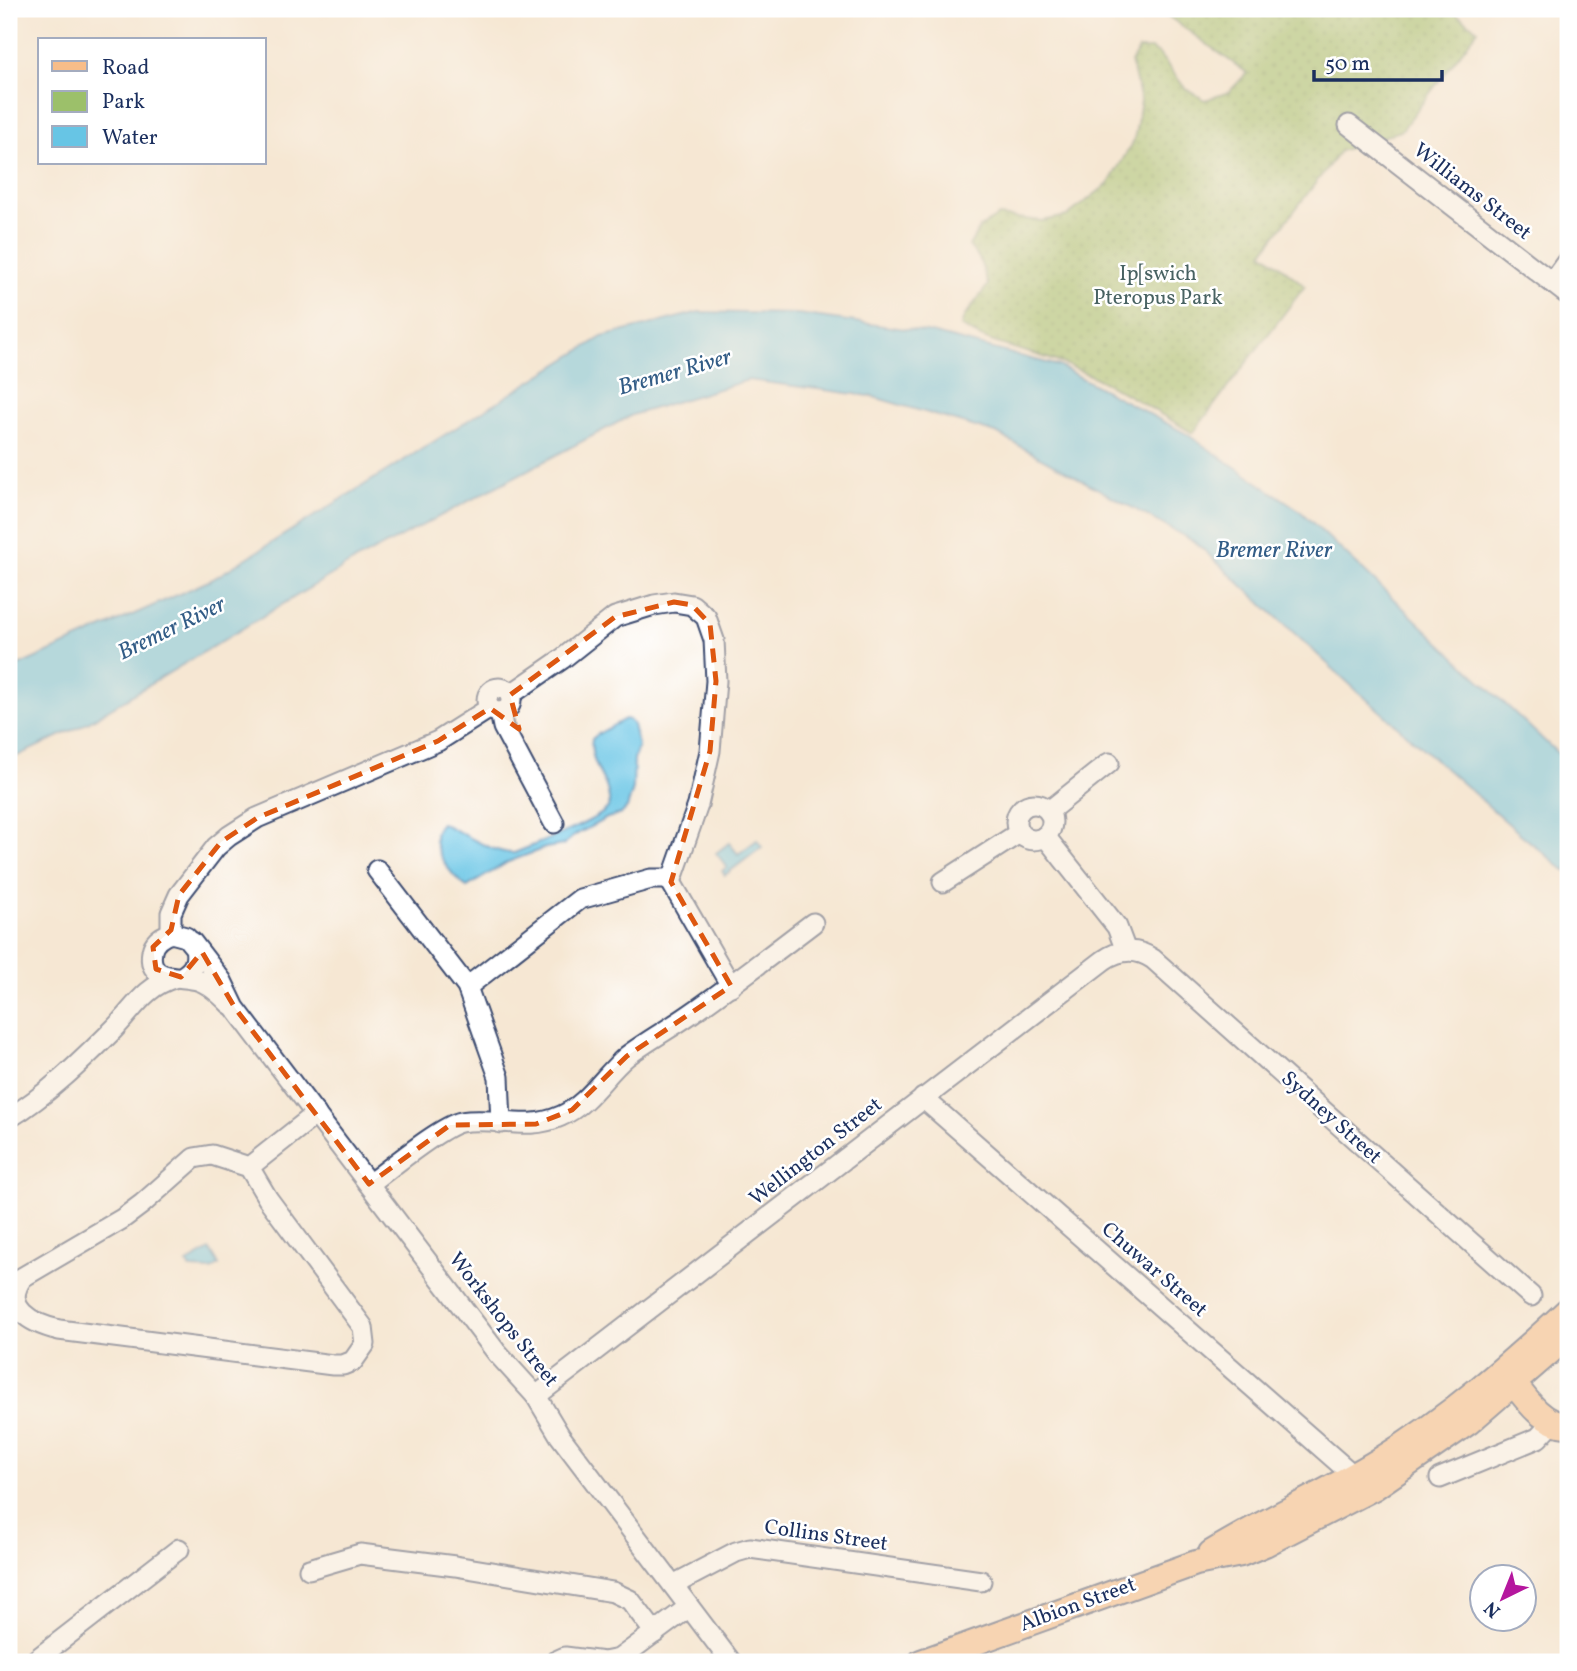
<svg xmlns="http://www.w3.org/2000/svg" width="1577" height="1671" font-family="Vollkorn,serif">
	<style>
		.green { fill: url(#green-dots); stroke: #5c7864; stroke-width: 2 }
		.water { fill: #67c5e5; stroke: #417aa2; stroke-width: 2 }
		.lines { fill: none; stroke-linecap: round; stroke-linejoin: round }
		.minor-casing { stroke: #3c4b70; stroke-width: 23 }
		.major-casing { stroke: #3c4b70; stroke-width: 28 }
		.minor { stroke: #fff; stroke-width: 19 }
		.major { stroke: #f8bd89; stroke-width: 24 }
		.marked { fill: none; stroke: #de5710; stroke-width: 5; stroke-dasharray: 14 9; stroke-linejoin: round }
		.labels { text-anchor: middle; dominant-baseline: central; stroke-width: 5; stroke-linejoin: round; paint-order: stroke }
		.street-label { font-size: 21px; fill: #1b2f5e; stroke: #fff }
		.park-label { font-size: 21px; fill: #486262; stroke: #fff }
		.water-label { font-size: 23px; font-style: italic; fill: #325c86; stroke: #fff }
	</style>
	<defs>
		<pattern id="green-dots" width="8" height="8" patternUnits="userSpaceOnUse" patternTransform="scale(1.75)"><rect width="8" height="8" fill="#9cc06a"/><path d="M2 2h.1M6 6h.1" fill="none" stroke="#7e9c5a" stroke-width="1.8" stroke-linecap="round"/></pattern>
	</defs>
	<rect width="100%" height="100%" fill="#fff"/>
	<filter id="ink" filterUnits="userSpaceOnUse"><feTurbulence type="fractalNoise" baseFrequency=".0143" numOctaves="2"/><feDisplacementMap in="SourceGraphic" scale="14" xChannelSelector="R" yChannelSelector="G"/><feConvolveMatrix kernelMatrix="1 2 1 2 8 2 1 2 1" color-interpolation-filters="sRGB"/></filter>
	<filter id="wash" filterUnits="userSpaceOnUse"><feTurbulence type="fractalNoise" baseFrequency=".00686" numOctaves="4" result="noise"/><feDisplacementMap in="SourceGraphic" scale="28" xChannelSelector="R" yChannelSelector="G"/><feGaussianBlur stdDeviation="1.57" result="paint"/><feColorMatrix in="noise" values="0 0 0 0 0 0 0 0 0 0 0 0 0 0 0 0 0 1.4 0 .05"/><feComposite in="paint" operator="in"/></filter>
	<g filter="url(#wash)">
		<rect width="100%" height="100%" fill="#f6e7d3"/>
		<path class="green" d="M1158,9h292l28,21 -77,101 -61,20 -77,101 42,34 -112,147c-45,-26 -91,-56 -140,-73 -30,-11 -65,-15 -92,-34l3,-9 24,-32 -9,-27 -10,-12 11,-19 19,-11 43,5 25,-5 42,-33 25,-43 7,-39 -10,-39 8,-13h12l8,5 26,34 20,12 24,-8 18,-19z"/>
		<g class="water">
			<path d="M699,312l99,2 129,18 132,34 126,67 114,77 269,253v110l-50,-41 -163,-143 -160,-147 -199,-109 -126,-37 -122,-16 -116,35 -281,148 -270,163 -72,34v-90l204,-91 389,-242z"/>
			<path d="M625,719l4,1 4,5 5,21 -4,13 -1,30 -6,19 -6,6 -14,4 -32,17 -12,10 -18,3 -37,14 -41,25c-16,-10 -44,-47 -26,-64 21,9 52,31 73,30 17,-7 88,-33 94,-46 3,-6 0,-15 -2,-21 -7,-15 -17,-30 -14,-47l6,-5z"/>
			<path d="M757,840l5,7 -37,28 -3,-4 5,-4 -11,-14 13,-10 9,11z"/>
			<path d="M210,1250l9,15 -8,5 -20,-1 -4,-6z"/>
		</g>
	</g>
	<g filter="url(#ink)">
		<g class="lines">
			<defs>
				<g id="minor">
					<path d="M1349,125l219,170"/>
					<path d="M1552,282l16,-22"/>
					<circle cx="499" cy="700" r="12"/>
					<path d="M510,695l52,-36 53,-42 39,-12 20,-3 18,3 14,12 8,23 2,41 -6,70 -12,54 -27,77"/>
					<path d="M500,712l3,15 51,96"/>
					<circle cx="1034" cy="822" r="18"/>
					<path d="M1049,811l60,-48"/>
					<path d="M1045,836l72,91 9,24"/>
					<path d="M377,870l90,117 32,90 2,46"/>
					<path d="M943,882l76,-49"/>
					<path d="M171,933v-20l8,-18 37,-48 13,-11 28,-18 181,-77 52,-33"/>
					<path d="M192,942l30,39 13,27 262,345 39,43 24,40 171,226"/>
					<path d="M181,977c12,-6 17,-15 14,-29l-9,-11 -15,-4c-9,3 -17,8 -19,18 -6,33 31,23 48,30 11,4 21,14 30,23"/>
					<path d="M467,987l113,-88 71,-20h14l6,3 60,104"/>
					<path d="M923,1098l431,378 9,5"/>
					<path d="M9,1118c38,-23 72,-56 104,-88 21,-21 31,-43 61,-52"/>
					<path d="M249,1167l19,32 95,128 2,17 -12,17 -10,4h-10l-274,-35c-26,-6 -59,-22 -36,-53l99,-58 20,-15 52,-46 18,-3 37,12 67,-53"/>
					<path d="M369,1184c19,-14 72,-58 92,-62 35,-6 65,10 100,-6 28,-12 43,-41 66,-60 20,-15 42,-27 62,-41 43,-30 83,-61 124,-92"/>
					<path d="M536,1396l568,-436c16,-11 33,-12 49,-1l378,337"/>
					<path d="M1440,1478l98,-40 15,-16"/>
					<path d="M309,1569l51,-15 95,12 158,26 17,8 25,33"/>
					<path d="M673,1585l63,-33 14,-4 231,33"/>
					<path d="M33,1662l146,-113"/>
					<path d="M554,1662l11,-5 39,5 15,-3 70,-52"/>
				</g>
				<g id="major">
					<path d="M1506,1373c16,20 34,52 62,52"/>
					<path d="M1211,1553c55,-34 114,-59 169,-93 69,-42 129,-95 188,-150"/>
					<path d="M921,1662l275,-99 45,-9 24,-10 110,-57 94,-65 99,-86"/>
				</g>
			</defs>
			<use href="#minor" class="minor-casing"/>
			<use href="#major" class="major-casing"/>
			<use href="#minor" class="minor"/>
			<use href="#major" class="major"/>
		</g>
	</g>
	<path d="M0 0H1577V1671H0ZM674,602l18,3 18,19 6,57 -6,70 -39,131 60,104 -104,70 -55,54 -36,14 -86,1 -81,59 -134,-176 -33,-56 -21,25 -25,-8 -3,-22 18,-17 8,-35 42,-53 36,-24 181,-77 52,-33 29,21 -9,-34 105,-78z" fill="#f6e7d3" fill-opacity=".55" fill-rule="evenodd"/>
	<path class="marked" d="M674,602l18,3 18,19 6,57 -6,70 -39,131 60,104 -104,70 -55,54 -36,14 -86,1 -81,59 -134,-176 -33,-56 -21,25 -25,-8 -3,-22 18,-17 8,-35 42,-53 36,-24 181,-77 52,-33 29,21 -9,-34 105,-78z"/>
	<g class="labels">
		<g class="street-label">
			<text transform="translate(1472 192) rotate(38)">Williams Street</text>
			<text transform="translate(1331 1118) rotate(42)">Sydney Street</text>
			<text transform="translate(816 1152) rotate(-38)">Wellington Street</text>
			<text transform="translate(1154 1270) rotate(41)">Chuwar Street</text>
			<text transform="translate(503 1320) rotate(52)">Workshops Street</text>
			<text transform="translate(826 1536) rotate(8)">Collins Street</text>
			<text transform="translate(1078 1605) rotate(-20)">Albion Street</text>
		</g>
		<g class="park-label">
			<text x="1158" y="274">Ip[swich<tspan x="1158" dy="24">Pteropus Park</tspan></text>
		</g>
		<g class="water-label">
			<text transform="translate(675 373) rotate(-16)">Bremer River</text>
			<text x="1274" y="551">Bremer River</text>
			<text transform="translate(172 629) rotate(-26)">Bremer River</text>
		</g>
	</g>
	<rect width="1577" height="1671" fill="none" stroke="#fff" stroke-width="35"/>
	<rect x="38" y="38" width="228" height="126" fill="#ffffff" stroke="#a4acbf" stroke-width="2"/>
	<rect x="52" y="61" width="35" height="10" fill="#f8bd89" stroke="#a4acbf" stroke-width="2"/>
	<text x="102" y="74" font-size="21" fill="#1b2f5e">Road</text>
	<rect x="52" y="91" width="35" height="21" fill="#9cc06a" stroke="#a4acbf" stroke-width="2"/>
	<text x="102" y="108" font-size="21" fill="#1b2f5e">Park</text>
	<rect x="52" y="126" width="35" height="21" fill="#67c5e5" stroke="#a4acbf" stroke-width="2"/>
	<text x="102" y="144" font-size="21" fill="#1b2f5e">Water</text>
	<g transform="translate(1503 1598) rotate(223)"><circle r="33" fill="#ffffff" stroke="#a4acbf" stroke-width="2"/>
	<path d="M0-5L12 26L0 18L-12 26Z" fill="#b5179e"/>
	<text y="-10" font-size="19" font-weight="bold" text-anchor="middle" fill="#1b2f5e">N</text>
	</g>
	<path d="M1314 70v10h128v-10" fill="none" stroke="#1b2f5e" stroke-width="3.5"/>
	<text x="1325" y="70" font-size="21" fill="#1b2f5e" stroke="#ffffff" stroke-width="5" paint-order="stroke">50 m</text>
</svg>
